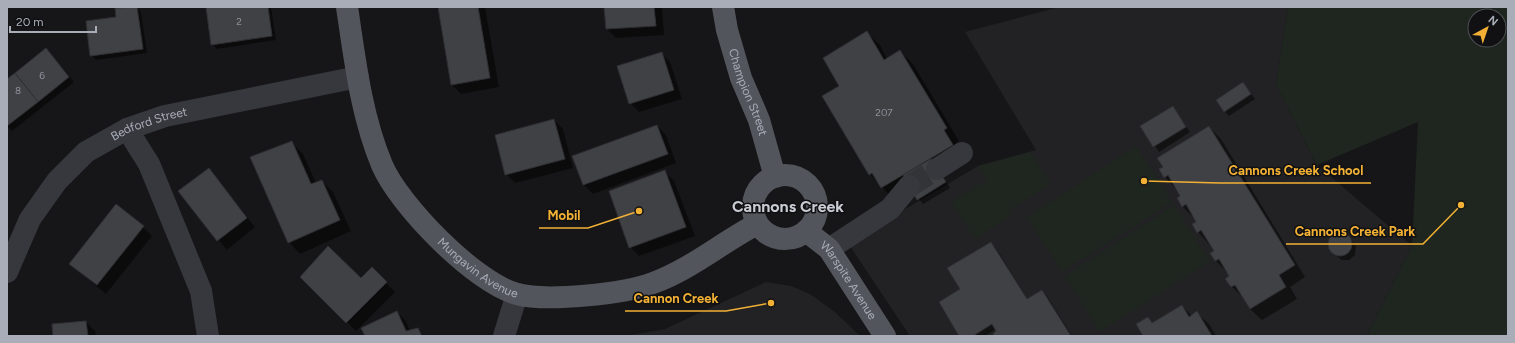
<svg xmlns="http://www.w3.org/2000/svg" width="1515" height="343" font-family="Figtree,sans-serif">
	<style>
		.built { fill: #222225 }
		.green { fill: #1e261f; fill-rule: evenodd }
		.shadow { fill: #0007 }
		.building { fill: #404145; stroke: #303034 }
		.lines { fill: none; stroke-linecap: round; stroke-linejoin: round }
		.minor-tunnel { stroke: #333438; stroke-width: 22; stroke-dasharray: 22 11; stroke-linecap: butt }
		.minor { stroke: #37383d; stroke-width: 22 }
		.major { stroke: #53555c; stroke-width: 22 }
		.labels { text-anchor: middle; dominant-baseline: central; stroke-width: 3; stroke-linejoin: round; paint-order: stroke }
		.number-label { font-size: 10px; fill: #8e929b }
		.street-label { font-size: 12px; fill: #a8adb8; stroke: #111113 }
		.district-label { font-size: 16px; font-weight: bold; fill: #c9ccd4; stroke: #111113 }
		.leader { fill: none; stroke: #f2b134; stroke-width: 1.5 }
		.callout-dot { fill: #f2b134; stroke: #111113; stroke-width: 1.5 }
		.callout-label { font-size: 13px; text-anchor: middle; font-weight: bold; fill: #f2b134; stroke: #111113; stroke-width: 3; stroke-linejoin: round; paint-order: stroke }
	</style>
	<rect width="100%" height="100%" fill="#161618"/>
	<g class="built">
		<path d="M1059,7h229l-12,78 41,80 95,81 -45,90h-457l-62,-93 130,-77 58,-16 -71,-118z"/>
		<path d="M766,282l25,4 19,8 25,18 25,24h-235l40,-7z"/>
	</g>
	<g class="green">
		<path d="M1288,7h220v329h-141l45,-90 6,-124 -101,43 -41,-80zM1475,16h24v24h-24z"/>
		<path d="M1136,146l36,56 -110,70 -35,-55z"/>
		<path d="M1030,152l21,32 -43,27 3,5 -36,23 -24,-37 36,-22 -9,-14z"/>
		<path d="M1174,205l36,56 -110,71 -35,-56z"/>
	</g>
	<g class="shadow">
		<path d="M137,7l4,5 6,41 -51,7 -5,-5 26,-37 -1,-9z"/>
		<path d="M207,7h64l5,33 -59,9 -5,-5z"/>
		<path d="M439,7h46l14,80 -38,7 -9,-9z"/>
		<path d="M605,7h57l2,28 -48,3 -9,-9z"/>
		<path d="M867,33l13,12 7,14 13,-8 13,13 46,77 -3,2 9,15 -24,15 9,15 -27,16 -11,-14 -18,10 -24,-26 -30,-88z"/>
		<path d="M46,49l28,33 -62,49 -5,-5v-46z"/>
		<path d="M661,53l9,9 12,37 -43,13 -9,-9z"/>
		<path d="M1243,83l12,16 -26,17 -4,-4z"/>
		<path d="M1172,107l18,25 -31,20 -17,-26z"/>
		<path d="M554,120l9,9 10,39 -58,15 -9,-9z"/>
		<path d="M657,126l9,9 10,28 -83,31 -9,-9 -11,-28z"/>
		<path d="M1209,127l12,12 84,138 -15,10 7,12 -35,21 -12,-11 -6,-11 -12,-11 -5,-8 4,-3 -15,-15 -5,-8 4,-2 -17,-19v-10l-16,-16v-10l-17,-19z"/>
		<path d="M292,143l11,11 13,29 6,-2 11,11 18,39 -51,23 -11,-12z"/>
		<path d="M209,170l46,57 -28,23 -47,-58z"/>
		<path d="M665,172l9,9 21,55 -56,20 -9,-9z"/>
		<path d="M143,227l9,9 -46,58 -36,-30z"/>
		<path d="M1336,234h8l12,12 -1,9 -6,5h-8l-12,-12 1,-8z"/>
		<path d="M991,243l5,5 32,52 14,-9 5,5 25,40h-77l3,-4 -2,-3 -11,7h-25l2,-47z"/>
		<path d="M372,269l23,23 -39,39 -55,-54 60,3z"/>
		<path d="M1182,306l10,10 5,-3 12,11 7,12h-72l4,-18 5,6z"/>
		<path d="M397,312l9,9 4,10 8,-2 6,7h-58z"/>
		<path d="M86,322l9,9 1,5h-42l-1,-11z"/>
	</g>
	<g class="building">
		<path d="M137,7l6,42 -53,7 -4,-35 30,-4 -1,-9z"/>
		<path d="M206,7h62l4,29 -61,9z"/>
		<path d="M438,7h40l12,71 -39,7z"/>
		<path d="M604,7h50l2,19 -50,3z"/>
		<path d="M867,31l17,29 16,-10 47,78 -3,2 9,15 -72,43 -9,-15 -3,2 -47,-79 17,-10 -16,-28z"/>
		<path d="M46,48l23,29 -31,25 -23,-29z"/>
		<path d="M662,52l12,38 -45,14 -12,-38z"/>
		<path d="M15,73l23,29 -31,24v-47z"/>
		<path d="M1243,82l8,12 -27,18 -8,-12z"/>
		<path d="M1173,106l13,21 -33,20 -13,-21z"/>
		<path d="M554,119l11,40 -60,16 -10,-40z"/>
		<path d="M657,125l11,29 -85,31 -11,-29z"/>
		<path d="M1209,126l86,139 -16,10 7,12 -36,22 -15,-24 -4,2 -6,-8 4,-3 -10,-17 -4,2 -5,-8 4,-2 -13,-21 -4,3 -5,-9 4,-2 -10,-18 -4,3 -5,-9 3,-2 -12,-21 -4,3 -5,-9 4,-2 -6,-9z"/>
		<path d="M292,141l19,43 11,-4 18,40 -52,23 -38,-86z"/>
		<path d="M931,159l15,23 -29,18 -14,-25z"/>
		<path d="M209,168l38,50 -30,23 -39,-50z"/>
		<path d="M665,170l21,57 -57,21 -20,-57z"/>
		<path d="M116,204l28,22 -47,59 -28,-21z"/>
		<circle cx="1340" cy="244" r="12"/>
		<path d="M991,242l36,57 15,-9 29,46h-77l-1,-2 3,-3 -4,-7 -19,12h-14l-20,-34 21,-13 -13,-21z"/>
		<path d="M328,246l33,32 11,-11 15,15 -41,41 -46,-46z"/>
		<path d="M1182,305l7,12 8,-6 15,25h-69l-7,-12 12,-7 4,6z"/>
		<path d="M397,311l9,20 12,-3 4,8h-57l-4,-8z"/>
		<path d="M86,321l2,15h-35l-1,-12z"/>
	</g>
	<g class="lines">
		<path class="minor-tunnel" d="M909,186l28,-17"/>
		<g class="minor">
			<path d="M127,129l22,35 52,127 7,45"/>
			<path d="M937,169l25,-16"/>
			<path d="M829,249l61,-40 19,-23"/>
			<path id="s1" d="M7,272l23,-53 27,-38 29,-29 41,-23 38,-13 193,-39"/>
			<path d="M504,336l13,-42"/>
		</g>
		<g class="major">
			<path id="s2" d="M347,7c8,53 14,108 35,158 17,40 93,118 135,129 29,8 107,0 136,-11 38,-14 68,-40 104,-59"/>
			<path id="s3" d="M723,7l4,23 14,48 18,42 16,57"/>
			<circle cx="785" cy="207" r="32"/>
			<path id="s4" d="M806,231l23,18 56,87"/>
		</g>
	</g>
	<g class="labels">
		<g class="number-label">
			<text x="239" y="21">2</text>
			<text x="42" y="75">6</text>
			<text x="18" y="90">8</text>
			<text x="884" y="112">207</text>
		</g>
		<g class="street-label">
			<text stroke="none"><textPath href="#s3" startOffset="89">Champion Street</textPath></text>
			<text stroke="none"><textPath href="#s1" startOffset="215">Bedford Street</textPath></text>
			<text stroke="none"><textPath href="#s2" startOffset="305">Mungavin Avenue</textPath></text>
			<text stroke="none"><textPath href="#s4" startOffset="66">Warspite Avenue</textPath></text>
		</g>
		<g class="district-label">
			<text x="788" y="206">Cannons Creek</text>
		</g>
	</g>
	<path class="leader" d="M1144 181L1220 183H1371M639 211L588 228H539M1461 205L1423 244H1286M771 303L726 311H625"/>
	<g class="callout-dot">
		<circle cx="1144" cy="181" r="4"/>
		<circle cx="639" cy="211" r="4"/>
		<circle cx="1461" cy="205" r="4"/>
		<circle cx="771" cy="303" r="4"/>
	</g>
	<g class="callout-label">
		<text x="1296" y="175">Cannons Creek School</text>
		<text x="564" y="220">Mobil</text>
		<text x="1355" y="236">Cannons Creek Park</text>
		<text x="676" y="303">Cannon Creek</text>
	</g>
	<rect width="1515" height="343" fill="none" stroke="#a8adb8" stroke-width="16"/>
	<g transform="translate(1487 28) rotate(40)"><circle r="19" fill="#111113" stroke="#4d4f55"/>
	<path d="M0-3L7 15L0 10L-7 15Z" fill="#f2b134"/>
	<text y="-6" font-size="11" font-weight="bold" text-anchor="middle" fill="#a8adb8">N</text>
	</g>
	<path d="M10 26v6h86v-6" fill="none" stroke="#a8adb8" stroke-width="2"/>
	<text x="16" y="26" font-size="12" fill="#a8adb8" stroke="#111113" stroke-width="3" paint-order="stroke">20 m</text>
</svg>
